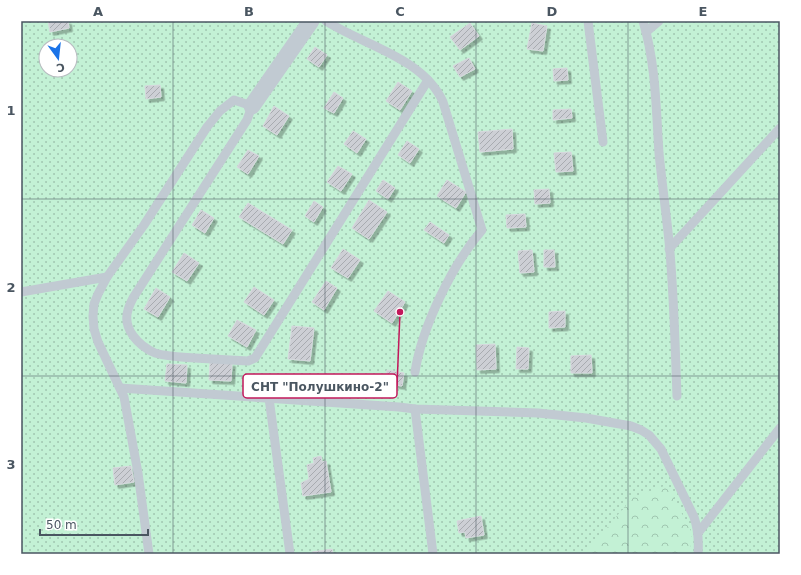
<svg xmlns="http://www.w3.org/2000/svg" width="801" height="575" font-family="'DejaVu Sans',sans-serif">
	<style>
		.grass { fill: url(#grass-dots); fill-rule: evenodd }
		.forest { fill: url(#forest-crowns) }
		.building { fill: url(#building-hatch); stroke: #d7d9de; filter: url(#shadow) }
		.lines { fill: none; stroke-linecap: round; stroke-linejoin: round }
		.lane { stroke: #c1cad2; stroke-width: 9 }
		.street { stroke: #c1cad2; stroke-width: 17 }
		.grid { fill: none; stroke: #4a5661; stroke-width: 1; stroke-opacity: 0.55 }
		.leader { fill: none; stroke: #c2185b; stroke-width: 1.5 }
		.callout-dot { fill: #c2185b; stroke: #fff; stroke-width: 1.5 }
		.callout { fill: #fff; stroke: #c2185b; stroke-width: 1.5 }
		.callout-label { font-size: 12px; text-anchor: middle; font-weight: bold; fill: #4a5661 }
		.neatline { fill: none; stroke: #4a5661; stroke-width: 1.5 }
		.grid-label { font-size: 13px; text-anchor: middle; font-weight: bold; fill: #4a5661 }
	</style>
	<defs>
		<pattern id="grass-dots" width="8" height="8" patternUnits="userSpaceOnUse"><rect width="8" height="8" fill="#c3f1d5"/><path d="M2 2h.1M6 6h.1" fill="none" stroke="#a0c6b0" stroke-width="1.8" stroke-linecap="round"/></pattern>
		<pattern id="forest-crowns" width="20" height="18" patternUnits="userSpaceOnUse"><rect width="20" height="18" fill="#c3f1d5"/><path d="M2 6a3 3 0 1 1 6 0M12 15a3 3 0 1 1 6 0" fill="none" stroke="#a0c6b0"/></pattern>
		<pattern id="building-hatch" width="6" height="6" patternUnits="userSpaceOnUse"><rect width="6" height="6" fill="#cdcfd5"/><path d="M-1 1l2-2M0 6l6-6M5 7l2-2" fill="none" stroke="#a8abb0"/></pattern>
		<filter id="shadow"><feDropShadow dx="3.5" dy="3.5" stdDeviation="0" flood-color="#0004"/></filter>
	</defs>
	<rect width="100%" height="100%" fill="#f5f3f3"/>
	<path class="grass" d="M21,21h759v533h-759zM46,46h24v24h-24z"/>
	<path class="forest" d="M667,485l25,48 -2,21h-105l47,-56z"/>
	<g class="building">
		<path d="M48,21h20l1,7 -19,4z"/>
		<path d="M470,23l9,13 -19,14 -10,-13z"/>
		<path d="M532,23l15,3 -4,25 -16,-2z"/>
		<path d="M315,47l12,8 -8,12 -12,-8z"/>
		<path d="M469,58l6,11 -15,8 -7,-11z"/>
		<path d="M567,68l1,12 -14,1 -1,-12z"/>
		<path d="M398,82l14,9 -12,19 -14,-9z"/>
		<path d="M160,85l1,12 -15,2 -1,-13z"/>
		<path d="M334,92l9,6 -9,15 -10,-5z"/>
		<path d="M274,106l15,10 -12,19 -14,-9z"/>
		<path d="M571,109l1,9 -19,2v-10z"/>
		<path d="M512,129l1,20 -33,3 -2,-20z"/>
		<path d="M353,131l13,8 -9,14 -13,-9z"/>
		<path d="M407,141l12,8 -9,14 -12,-8z"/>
		<path d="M248,150l11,6 -11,18 -11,-7z"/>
		<path d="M571,152l2,19 -17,1 -2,-19z"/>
		<path d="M338,166l14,8 -11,17 -14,-9z"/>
		<path d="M383,180l12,8 -7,11 -12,-8z"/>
		<path d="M447,180l19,12 -10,16 -19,-12z"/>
		<path d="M549,189l1,14 -15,1 -1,-14z"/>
		<path d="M369,200l18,12 -18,27 -17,-11z"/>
		<path d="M314,201l9,6 -9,15 -9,-6z"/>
		<path d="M248,203l44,27 -9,14 -44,-27z"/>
		<path d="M201,210l13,8 -9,15 -13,-8z"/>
		<path d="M525,214l1,13 -19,1 -1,-13z"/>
		<path d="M430,222l19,13 -5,8 -20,-13z"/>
		<path d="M343,249l17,11 -12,18 -17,-10z"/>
		<path d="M532,250l2,22 -14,1 -2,-22z"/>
		<path d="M544,250h10l1,17h-11z"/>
		<path d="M184,253l15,10 -12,18 -15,-9z"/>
		<path d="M326,281l11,7 -13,22 -12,-8z"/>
		<path d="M254,287l20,13 -10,15 -20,-13z"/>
		<path d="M156,288l14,9 -12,20 -14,-8z"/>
		<path d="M388,291l17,11 -13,21 -18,-12z"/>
		<path d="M565,311v16l-16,1v-16z"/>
		<path d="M237,320l19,10 -9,17 -19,-11z"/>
		<path d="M292,326l22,2 -4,33 -22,-2z"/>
		<path d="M495,344l1,25 -19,1 -1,-25z"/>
		<path d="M517,347l12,1 -1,21h-12z"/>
		<path d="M591,355l1,18h-21v-17z"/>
		<path d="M210,362l22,1 -1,18 -22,-1z"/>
		<path d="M167,364l20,1 -1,18 -21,-2z"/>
		<path d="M387,370l17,3 -2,13 -17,-3z"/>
		<path d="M321,456l1,6 4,-1 5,31 -28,4 -2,-13 8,-4 -2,-14 7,-2 -1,-5z"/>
		<path d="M131,466l3,16 -19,3 -2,-17z"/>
		<path d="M481,516l3,19 -18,3 -1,-6 -6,1 -2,-12z"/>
		<path d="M332,549l1,5h-21v-2z"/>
	</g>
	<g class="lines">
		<g class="lane">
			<path d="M326,21c37,24 98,37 117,81l39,128c-30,35 -60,97 -67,142"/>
			<path d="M588,21l15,121"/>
			<path d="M643,21c13,43 13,88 16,132 3,30 7,59 10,88 5,52 6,103 8,155"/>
			<path d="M646,32l13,-11"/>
			<path d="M669,249l111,-121"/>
			<path d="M21,292l86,-15"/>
			<path d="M120,388l279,19 16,2 123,4 48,5 45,8 10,4 8,5 12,14 33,68c4,12 5,24 4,37"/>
			<path d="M269,398l21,156"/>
			<path d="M415,409l18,145"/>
			<path d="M698,533l82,-105"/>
			<path d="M149,554l-11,-81 -14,-76 -26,-55 -4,-13 -1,-13 1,-12 4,-10 9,-17 37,-52 63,-98 13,-16 14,-11 18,6 -5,14 -114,178c-2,4 -4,8 -5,12 -6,19 11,36 27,43 13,4 27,4 40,5 18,1 35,2 53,3l7,-3 173,-278"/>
		</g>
		<path class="street" d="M252,106l59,-85"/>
	</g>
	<path class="grid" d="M173,21v533M325,21v533M476,21v533M628,21v533M21,199h759M21,376h759"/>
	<path class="leader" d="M400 312L397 386"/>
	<circle class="callout-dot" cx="400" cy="312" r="4"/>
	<rect class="callout" x="243" y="374" width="154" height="24" rx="4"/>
	<g class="callout-label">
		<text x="320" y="391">СНТ "Полушкино-2"</text>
	</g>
	<rect width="801" height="575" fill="none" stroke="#ffffff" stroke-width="44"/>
	<g transform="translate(58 58) rotate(165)"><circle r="19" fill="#ffffff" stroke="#b7bbc0"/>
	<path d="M0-3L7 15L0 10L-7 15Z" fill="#1a73e8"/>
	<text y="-6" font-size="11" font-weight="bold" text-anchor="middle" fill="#4a5661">С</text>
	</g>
	<path d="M40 529v6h108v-6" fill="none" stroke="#4a5661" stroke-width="2"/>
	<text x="46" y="529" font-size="12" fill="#4a5661" stroke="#ffffff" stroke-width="3" paint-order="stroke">50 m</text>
	<rect x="22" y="22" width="757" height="531" class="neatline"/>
	<g class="grid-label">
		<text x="98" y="16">A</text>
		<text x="249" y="16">B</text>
		<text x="400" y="16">C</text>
		<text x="552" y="16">D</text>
		<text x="703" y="16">E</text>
		<text x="11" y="115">1</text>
		<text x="11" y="292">2</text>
		<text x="11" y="469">3</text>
	</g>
</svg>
